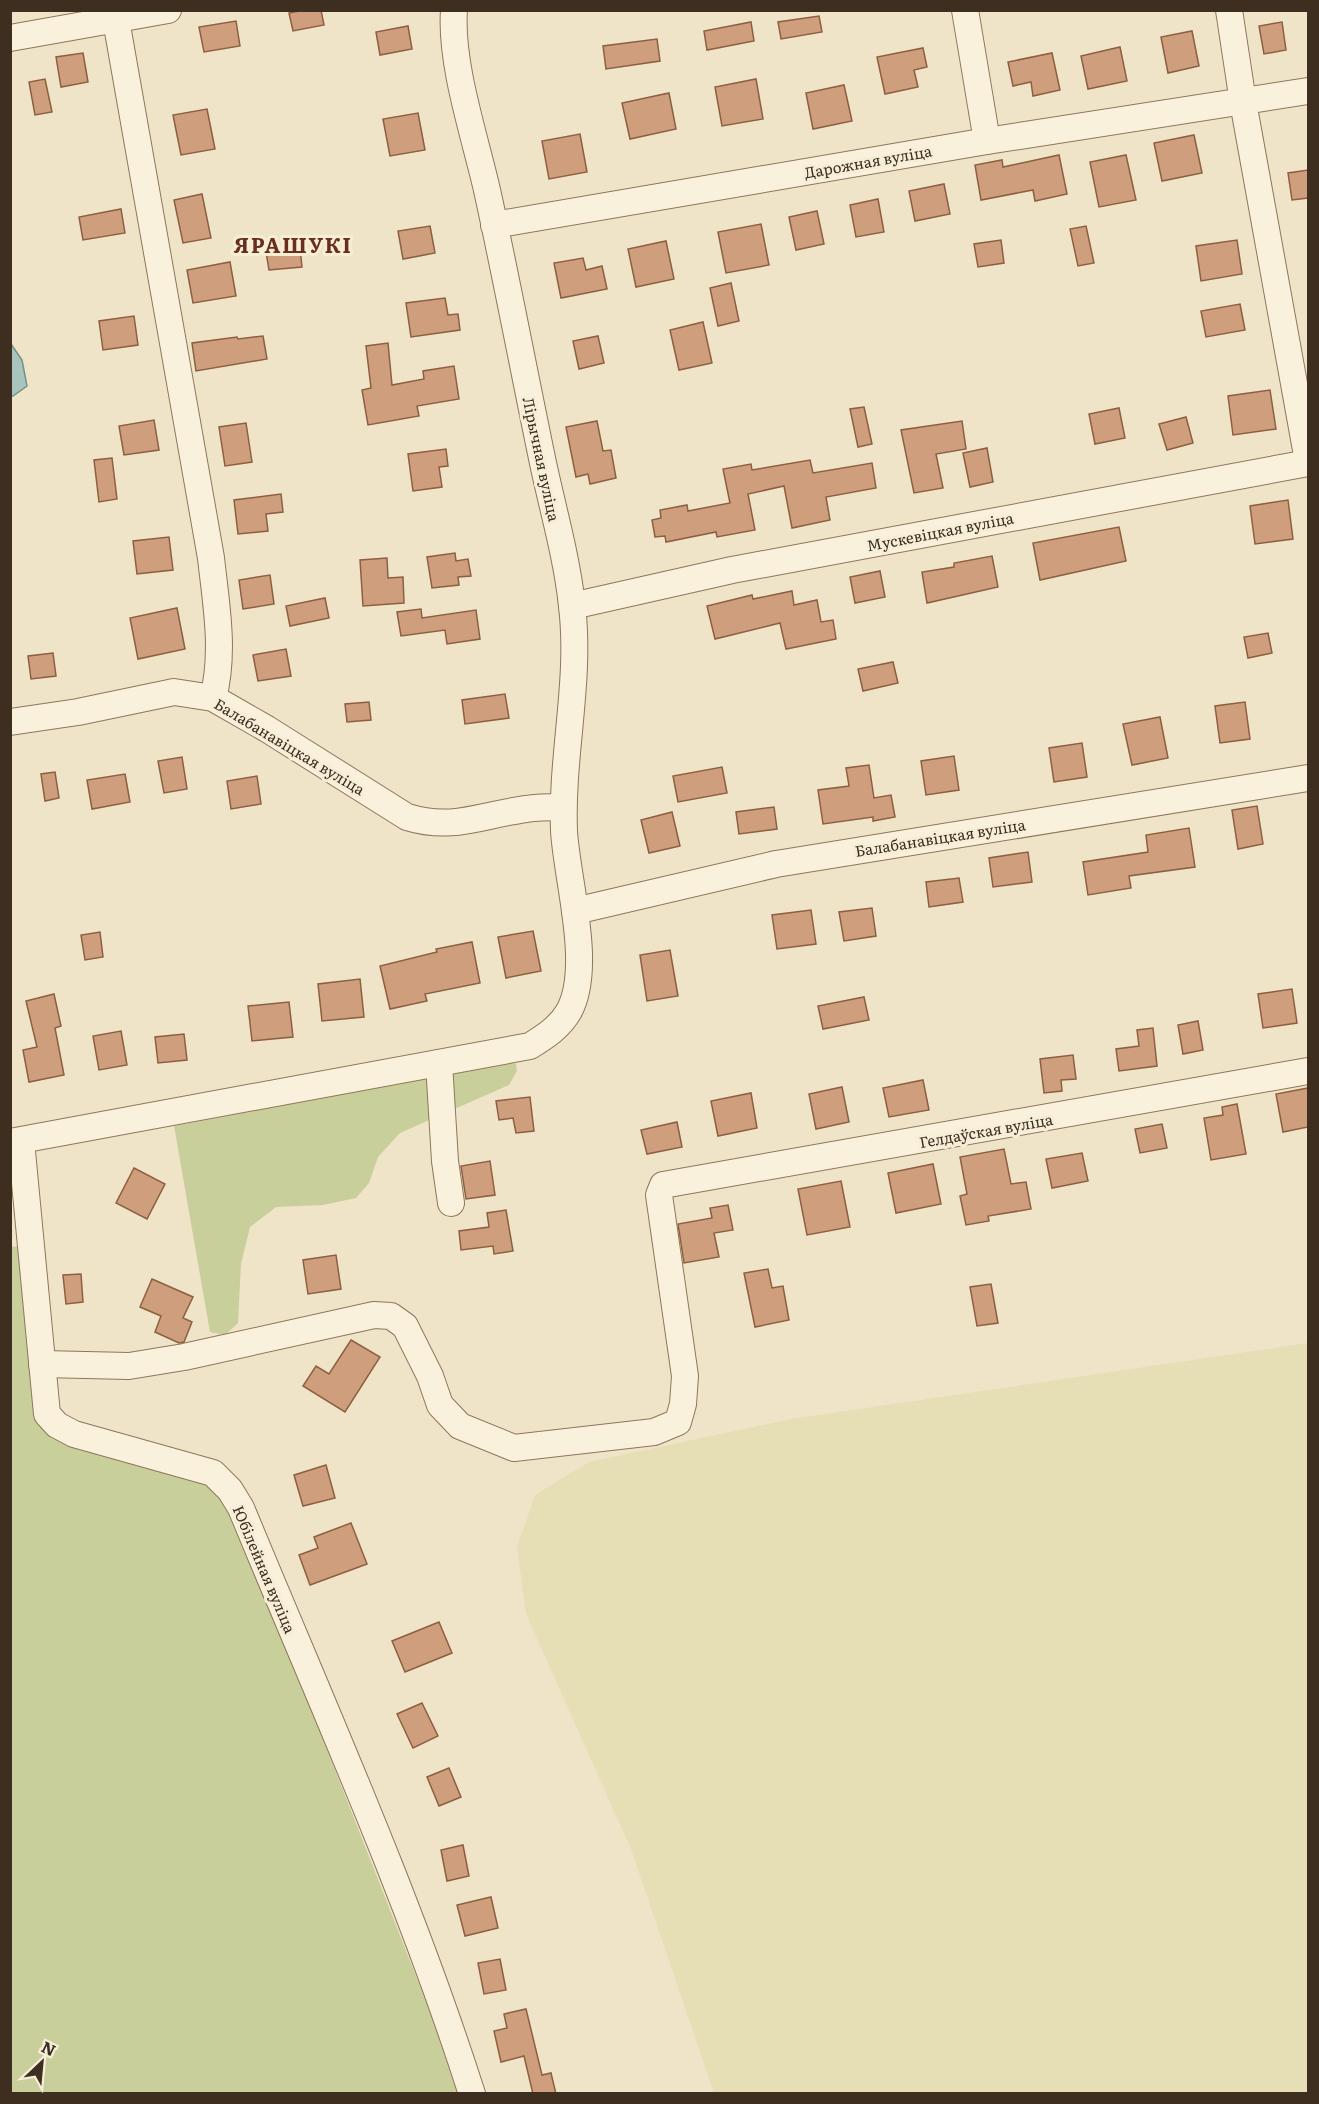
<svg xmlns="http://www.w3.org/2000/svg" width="1319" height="2104" font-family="Literata,serif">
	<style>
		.farmland { fill: #e6deb5 }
		.green { fill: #c9cf9b }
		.water { fill: #a9c4bc; stroke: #6f938a; stroke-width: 1.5 }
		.building { fill: #cf9f7d; stroke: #8d5f41; stroke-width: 1.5 }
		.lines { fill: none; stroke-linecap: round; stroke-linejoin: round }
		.minor-casing { stroke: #8d765c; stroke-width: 28 }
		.minor { stroke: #faf1dc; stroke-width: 26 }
		.labels { text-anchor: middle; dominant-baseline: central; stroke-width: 6; stroke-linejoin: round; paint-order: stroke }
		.street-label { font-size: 15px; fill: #3d2e20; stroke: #f7eed8 }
		.district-label { font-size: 21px; font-weight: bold; letter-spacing: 1.5px; fill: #6b2e1e; stroke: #f7eed8 }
	</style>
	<rect width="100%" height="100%" fill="#f0e4c8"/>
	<path class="farmland" d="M1308,1343v750h-594l-83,-244 -105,-235 -9,-67 18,-52 54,-33 202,-43z"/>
	<g class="green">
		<path d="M510,1062l6,2 1,7 -8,14 -109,48 -22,24 -9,26 -13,15 -33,7 -47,2 -26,20 -9,37 -3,59 -13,12 -15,-3 -36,-206z"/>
		<path d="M18,1246l18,171 170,63 30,38 226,575 -451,1 -1,-847z"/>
	</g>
	<path class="water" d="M11,344l11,16 5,26 -14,10h-3z"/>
	<g class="building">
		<path d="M304,10h17l3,15 -31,6 -4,-18z"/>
		<path d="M819,16l3,16 -41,7 -3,-17z"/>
		<path d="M236,21l4,25 -36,6 -5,-25z"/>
		<path d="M751,22l3,19 -47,9 -3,-19z"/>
		<path d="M1282,22l4,28 -22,4 -5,-28z"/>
		<path d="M408,26l4,23 -32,6 -4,-23z"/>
		<path d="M1192,31l7,35 -31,7 -7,-36z"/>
		<path d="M657,39l3,22 -54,8 -3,-23z"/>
		<path d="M1120,47l7,34 -39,8 -7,-33z"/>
		<path d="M923,48l4,19 -13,3 4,17 -33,7 -8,-37z"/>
		<path d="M83,53l5,29 -27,5 -5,-30z"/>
		<path d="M1052,53l8,37 -27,6 -2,-14 -18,4 -5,-24z"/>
		<path d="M45,79l7,33 -17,3 -6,-33z"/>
		<path d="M756,79l7,40 -41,7 -7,-39z"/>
		<path d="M844,85l8,36 -39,8 -7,-36z"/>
		<path d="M669,93l7,36 -46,10 -8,-36z"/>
		<path d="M207,109l8,40 -34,6 -8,-40z"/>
		<path d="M418,113l7,37 -35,6 -7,-37z"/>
		<path d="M580,134l7,38 -38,7 -7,-38z"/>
		<path d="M1194,135l8,38 -40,8 -8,-38z"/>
		<path d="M1059,155l8,39 -32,7 -2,-11 -52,10 -6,-35 27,-5 1,7z"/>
		<path d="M1126,155l10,45 -37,7 -9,-45z"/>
		<path d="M1308,170v28l-16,2 -4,-27z"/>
		<path d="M944,184l6,30 -35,7 -6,-30z"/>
		<path d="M202,194l9,44 -28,5 -9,-43z"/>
		<path d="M878,199l6,33 -28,5 -6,-32z"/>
		<path d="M121,209l4,24 -42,7 -4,-23z"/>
		<path d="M817,211l7,33 -28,6 -7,-33z"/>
		<path d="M761,224l8,41 -43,8 -8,-41z"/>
		<path d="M430,226l5,27 -32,6 -5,-28z"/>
		<path d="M1086,226l8,37 -16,3 -8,-37z"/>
		<path d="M1001,240l3,23 -26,4 -4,-23z"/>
		<path d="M1237,240l5,34 -41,7 -5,-35z"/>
		<path d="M666,241l8,38 -38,8 -8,-38z"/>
		<path d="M300,248l2,19 -33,3 -3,-18z"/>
		<path d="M583,258l3,12 16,-4 5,23 -46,9 -7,-35z"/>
		<path d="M230,262l6,34 -43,7 -6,-33z"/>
		<path d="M731,283l8,38 -21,5 -8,-38z"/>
		<path d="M445,298l3,17 10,-1 2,16 -49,7 -5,-34z"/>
		<path d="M1240,304l5,26 -39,7 -5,-26z"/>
		<path d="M134,316l4,29 -35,5 -4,-29z"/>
		<path d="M703,322l9,41 -33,7 -9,-40z"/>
		<path d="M263,336l4,23 -71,12 -4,-28 45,-6 1,2z"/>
		<path d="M598,336l6,27 -25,6 -6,-28z"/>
		<path d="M388,343l4,42 32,-6 -1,-8 31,-5 5,33 -42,7 2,10 -51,9 -6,-35 9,-2 -5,-42z"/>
		<path d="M1270,390l6,39 -43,6 -5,-39z"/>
		<path d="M864,407l8,37 -14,3 -8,-38z"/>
		<path d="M1119,408l6,30 -30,6 -6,-30z"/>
		<path d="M1186,417l7,26 -26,7 -8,-26z"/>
		<path d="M154,420l5,30 -35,5 -5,-29z"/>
		<path d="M597,421l6,30 8,-1 5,28 -26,6 -2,-10 -12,3 -10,-50z"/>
		<path d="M962,421l4,28 -30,5 7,34 -29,5 -13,-63z"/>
		<path d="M246,423l6,39 -27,4 -6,-39z"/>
		<path d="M987,448l6,34 -23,5 -7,-34z"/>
		<path d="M446,449l2,17 -9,1 3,20 -29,4 -5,-37z"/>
		<path d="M112,458l5,41 -18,3 -5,-42z"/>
		<path d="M810,460l3,13 59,-10 4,25 -50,9 4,23 -38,8 -8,-42 -36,8 7,36 -38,7 -1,-5 -50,10 -1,-6 -10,1 -3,-17 9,-2 -1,-8 27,-5 1,6 42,-8 -7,-34 28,-5 1,6z"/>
		<path d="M281,494l2,18 -17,2 2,17 -30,3 -4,-34z"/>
		<path d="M1288,500l5,39 -38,5 -5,-38z"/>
		<path d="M1119,527l7,34 -86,19 -7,-37z"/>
		<path d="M169,537l4,33 -36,4 -4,-33z"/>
		<path d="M455,553l1,8 12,-2 3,17 -13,1 1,8 -27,3 -5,-31z"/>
		<path d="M992,556l6,31 -71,16 -5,-31 32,-5v-4z"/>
		<path d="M387,558l1,20 15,-1 1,26 -41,3 -3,-46z"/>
		<path d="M880,571l5,26 -30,6 -5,-26z"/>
		<path d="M270,575l4,29 -31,5 -4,-29z"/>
		<path d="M792,591l2,14 23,-5 4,22 12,-2 3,19 -50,10 -6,-26 -65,16 -8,-33 45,-11 1,4z"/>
		<path d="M325,598l4,20 -39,8 -4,-20z"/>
		<path d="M177,608l8,41 -47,10 -8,-41z"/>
		<path d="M421,609l1,9 54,-8 4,29 -33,5 -2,-14 -44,6 -4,-24z"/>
		<path d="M1268,633l4,20 -24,5 -4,-21z"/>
		<path d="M286,649l5,27 -33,5 -5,-26z"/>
		<path d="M53,653l3,23 -25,3 -3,-23z"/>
		<path d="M893,662l5,21 -35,8 -5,-22z"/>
		<path d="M505,694l4,24 -44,6 -3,-24z"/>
		<path d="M369,702l2,18 -24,2 -2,-18z"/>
		<path d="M1245,702l5,37 -30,4 -5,-37z"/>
		<path d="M1160,717l8,41 -36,7 -9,-41z"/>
		<path d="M1082,743l5,34 -33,5 -5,-34z"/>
		<path d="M954,756l5,34 -33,5 -5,-34z"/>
		<path d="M182,757l5,32 -23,4 -6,-32z"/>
		<path d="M869,765l5,33 17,-3 4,22 -22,4v-4l-50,7 -5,-34 31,-4 -3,-18z"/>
		<path d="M722,767l5,26 -49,9 -5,-26z"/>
		<path d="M55,772l4,26 -14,3 -4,-27z"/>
		<path d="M125,774l5,28 -38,7 -5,-29z"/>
		<path d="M257,776l4,28 -30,5 -4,-28z"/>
		<path d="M1257,806l6,38 -25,5 -6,-39z"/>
		<path d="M774,807l3,22 -38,5 -3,-22z"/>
		<path d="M672,812l8,34 -31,7 -8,-33z"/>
		<path d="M1189,828l6,39 -66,9 2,12 -43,7 -5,-33 65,-10 -2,-17z"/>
		<path d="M1028,852l4,30 -39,5 -4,-29z"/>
		<path d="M959,878l4,24 -34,5 -3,-25z"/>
		<path d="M872,908l4,28 -32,5 -5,-29z"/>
		<path d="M811,910l5,34 -39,5 -5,-34z"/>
		<path d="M533,931l8,40 -35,7 -8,-41z"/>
		<path d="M100,932l3,25 -18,3 -4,-25z"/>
		<path d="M472,942l8,41 -55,11 2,7 -37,8 -10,-43 57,-14 -1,-3z"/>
		<path d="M670,950l8,46 -31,5 -7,-46z"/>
		<path d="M360,979l4,38 -42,4 -4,-37z"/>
		<path d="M1292,989l5,34 -34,5 -5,-34z"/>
		<path d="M54,994l7,32 -6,2 9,47 -35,7 -6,-32 14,-3 -11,-46z"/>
		<path d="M864,997l5,23 -46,9 -5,-23z"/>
		<path d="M289,1002l4,35 -41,4 -4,-35z"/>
		<path d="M1198,1021l5,29 -20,4 -5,-29z"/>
		<path d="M1153,1028l4,38 -38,5 -3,-22 23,-3 -2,-16z"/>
		<path d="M121,1031l6,34 -28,5 -6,-34z"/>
		<path d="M184,1034l3,26 -29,3 -3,-26z"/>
		<path d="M1073,1055l3,24 -15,1 1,11 -18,2 -4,-34z"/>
		<path d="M923,1080l6,30 -40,7 -6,-29z"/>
		<path d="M842,1087l7,35 -33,7 -7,-35z"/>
		<path d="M1308,1088v39l-25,5 -7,-38z"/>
		<path d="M751,1093l6,35 -39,8 -7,-35z"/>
		<path d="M530,1097l4,34 -18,2 -3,-15 -14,2 -3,-19z"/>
		<path d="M1237,1104l9,50 -35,6 -7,-42 19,-3 -1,-8z"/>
		<path d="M677,1122l5,25 -35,7 -6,-24z"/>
		<path d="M1162,1124l5,24 -27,5 -5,-24z"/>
		<path d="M1004,1149l7,35 15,-2 5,27 -43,7 1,5 -23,4 -6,-29 7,-2 -7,-37z"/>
		<path d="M1082,1153l6,28 -36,7 -6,-29z"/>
		<path d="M490,1161l5,34 -29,4 -5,-33z"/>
		<path d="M933,1164l8,40 -45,9 -8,-40z"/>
		<path d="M134,1168l31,16 -18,35 -31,-16z"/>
		<path d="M841,1181l9,46 -43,8 -9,-46z"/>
		<path d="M728,1205l5,25 -19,3 5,24 -35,6 -6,-39 34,-6 -2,-10z"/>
		<path d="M506,1210l7,41 -19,3 -1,-8 -32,4 -2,-19 30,-4 -2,-14z"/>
		<path d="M336,1255l5,34 -33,5 -5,-34z"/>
		<path d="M768,1269l4,19 11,-2 6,34 -34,7 -11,-54z"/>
		<path d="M81,1274l2,28 -17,2 -3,-29z"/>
		<path d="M152,1279l41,18 -10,21 9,4 -8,20 -5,1 -24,-11 6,-16 -21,-9z"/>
		<path d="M991,1284l7,39 -21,3 -7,-39z"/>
		<path d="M351,1340l29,17 -35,55 -42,-26 13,-20 13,8z"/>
		<path d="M326,1465l9,33 -32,8 -9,-31z"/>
		<path d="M351,1523l16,41 -57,21 -11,-30 19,-7 -4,-11z"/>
		<path d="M439,1622l13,31 -47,19 -13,-31z"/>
		<path d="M422,1703l16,33 -25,12 -16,-34z"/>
		<path d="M449,1768l12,29 -22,9 -12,-29z"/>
		<path d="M463,1845l6,31 -22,5 -6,-31z"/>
		<path d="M491,1897l7,31 -33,8 -8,-31z"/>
		<path d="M500,1959l6,31 -22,4 -6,-31z"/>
		<path d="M526,2009l16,66 9,-2 5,21h-23l-9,-38 -23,6 -7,-31 13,-3 -3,-14z"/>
	</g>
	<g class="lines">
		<defs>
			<g id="minor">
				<path d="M965,10l22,131"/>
				<path d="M1229,10l14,92 65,359"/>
				<path d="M116,20l95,538c5,46 14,94 2,140"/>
				<path d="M10,38l158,-28"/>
				<path d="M494,225l493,-84 321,-50"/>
				<path d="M572,606l160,-36 576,-107"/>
				<path d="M10,722l68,-10 96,-20 39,6 54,31 140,88c46,14 74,-2 119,-8 12,-2 25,-2 37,-2"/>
				<path d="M575,911l201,-47 532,-86"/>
				<path d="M439,1063l6,98 6,42"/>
				<path d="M21,1141l26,273 10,11 17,9 139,39 17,17 11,18c80,194 167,386 231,586"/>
				<path d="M10,1142l520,-96c16,-10 30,-19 39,-35 24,-44 -2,-130 -5,-180 -3,-76 17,-150 8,-225 -5,-48 -19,-96 -29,-143 -19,-91 -36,-182 -56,-273 -12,-53 -37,-126 -33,-180"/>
				<path d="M42,1364l87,2 55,-9 190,-42 17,1 14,10 25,50 10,29 20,21 54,22 140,-16 24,-10 5,-18 2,-28 -26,-181 4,-10 645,-114"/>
			</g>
		</defs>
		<use href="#minor" class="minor-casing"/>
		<use href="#minor" class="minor"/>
	</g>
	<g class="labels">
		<g class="street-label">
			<text transform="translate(868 161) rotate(-10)">Дарожная вуліца</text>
			<text transform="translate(542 459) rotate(78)">Лірычная вуліца</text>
			<text transform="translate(940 531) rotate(-11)">Мускевіцкая вуліца</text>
			<text transform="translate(290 746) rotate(31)">Балабанавіцкая вуліца</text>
			<text transform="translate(940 837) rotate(-9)">Балабанавіцкая вуліца</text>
			<text transform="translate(986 1130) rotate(-10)">Гелдаўская вуліца</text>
			<text transform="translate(265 1569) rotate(67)">Юбілейная вуліца</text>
		</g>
		<g class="district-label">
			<text x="293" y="243">ЯРАШУКІ</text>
		</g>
	</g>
	<rect width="1319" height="2104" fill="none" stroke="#3d2e20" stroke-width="24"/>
	<g transform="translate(42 2062) rotate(26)" stroke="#f7eed8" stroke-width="4.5" paint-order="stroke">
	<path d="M0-4.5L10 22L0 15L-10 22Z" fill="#3d2e20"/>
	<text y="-9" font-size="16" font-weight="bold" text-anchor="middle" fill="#3d2e20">N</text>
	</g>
</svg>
